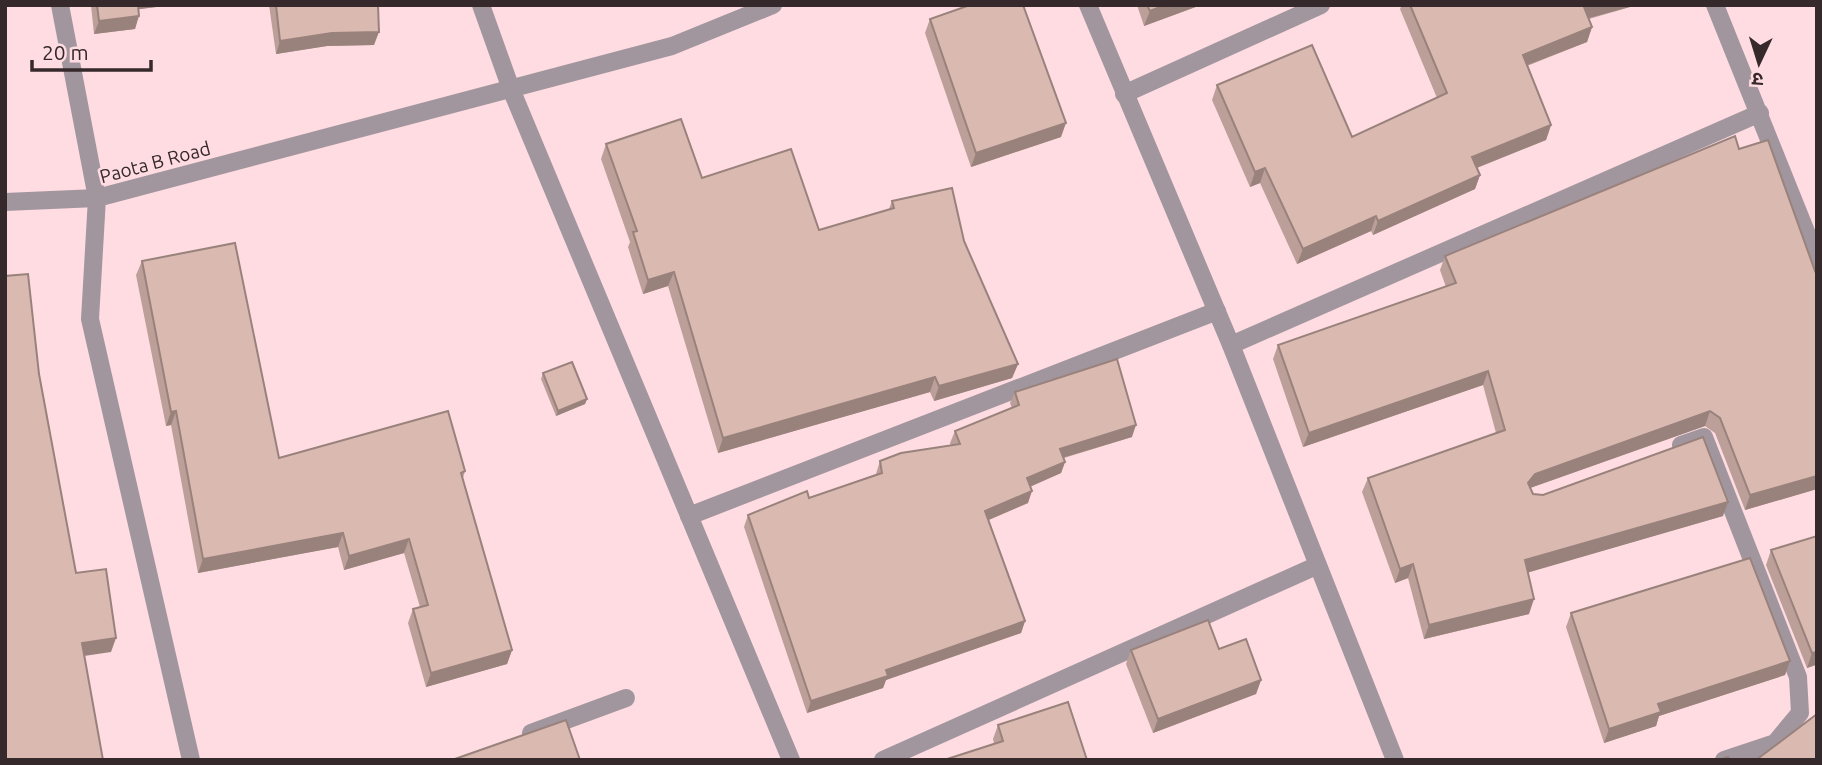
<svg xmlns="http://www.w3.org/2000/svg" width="1822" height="765" font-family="Ubuntu,'Noto Sans Devanagari',sans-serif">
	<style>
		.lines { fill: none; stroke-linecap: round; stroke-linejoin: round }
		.minor { stroke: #a2969e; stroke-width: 18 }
		.wall { fill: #bb9f98 }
		.shaded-wall { fill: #99827c }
		.building { fill: #dab9b1; stroke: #99827c; stroke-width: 2 }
		.labels { text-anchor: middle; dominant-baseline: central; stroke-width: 5; stroke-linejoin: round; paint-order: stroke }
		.street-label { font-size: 19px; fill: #36292b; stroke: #ffdce2 }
	</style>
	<rect width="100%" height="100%" fill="#ffdce2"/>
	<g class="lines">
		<g class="minor">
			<path d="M481,5l30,84 280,671"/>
			<path d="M1088,5l143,340 164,415"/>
			<path d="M1715,5l102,254"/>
			<path d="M1124,94l197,-89"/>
			<path d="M5,202l92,-4 -37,-193"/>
			<path d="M1231,345l529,-232"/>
			<path d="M1681,445l23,-8 94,240 2,36 -25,30 -51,17"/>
			<path d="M689,516l528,-205"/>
			<path d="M531,733l95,-35"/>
			<path d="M191,760l-101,-441 7,-121 575,-152 101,-41"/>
			<path d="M883,760l433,-194"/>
		</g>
	</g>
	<g class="wall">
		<path d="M91,5h82l-34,4 -4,20 -41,5z"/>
		<path d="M269,5h109l-4,40 -47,1 -51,8z"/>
		<path d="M1137,5h64l-57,21z"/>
		<path d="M1402,5h235l-48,14 3,8 -5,15 -60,24 24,59 -5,15 -69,28 3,7 -5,14 -102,46 -2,-4 -74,33 -37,-81 -10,4 -38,-87 5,-15 135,52 85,-39 -37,-89z"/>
		<path d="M930,19l131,118 -90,30 -46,-134z"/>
		<path d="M606,144l96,34 117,52 70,-21 3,-8 72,40 54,123 -6,14 -78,23 -4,-9 -212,61 -50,-167 -25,8 -15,-47 2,-5 -29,-83z"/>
		<path d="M1739,149l76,122 2,-1v219l-72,21 -30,-77 -10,-7 -175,62 3,6 190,22 -195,56 1,42 -105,25 -16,-61 -13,5 -33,-91 6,-14 128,-45 -13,-48 -180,62 -30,-88 5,-14 168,-58 -6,-17 5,-14z"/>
		<path d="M142,261l137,197 186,13 -2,7 49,172 -5,14 -81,23 -18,-64 5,-14 7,-2 -16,-54 -60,17 -6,-23 -140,26 -27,-148 -5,1 -30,-151z"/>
		<path d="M543,373l44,26 -2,5 -29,12 -15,-37z"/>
		<path d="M1015,392l117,45 -68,21 1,4 -4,11 -31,14 -2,16 -39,17 36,101 -4,12 -135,47 -3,8 -76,25 -63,-186 4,-12 61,-17 67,-24 4,-13 71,-15 -1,-3 5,-12 57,-23 -2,-5z"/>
		<path d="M1817,536v129l-10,3 -41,-103 5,-15z"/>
		<path d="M1571,613l219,48 -5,14 -126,41 -3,10 -52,17 -38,-116z"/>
		<path d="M1219,649l42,31 -5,14 -103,39 -27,-69 5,-14z"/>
		<path d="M998,725l89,35 -93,-17 -1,-4z"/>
	</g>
	<g class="shaded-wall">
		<path d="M134,5h39l-41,5z"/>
		<path d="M1165,5h36l-57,21 6,-15z"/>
		<path d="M1589,5h48l-59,16 6,-14z"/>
		<path d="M139,16l-4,13 -41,5 5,-13z"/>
		<path d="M1592,27l-5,15 -70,27 6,-14z"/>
		<path d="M379,32l-5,13 -47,1 -51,8 4,-13 52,-8z"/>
		<path d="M1066,123l-5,14 -90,30 5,-14z"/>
		<path d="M1551,125l-5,15 -80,32 6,-15z"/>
		<path d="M1265,168l-5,15 -10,4 5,-15z"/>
		<path d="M1480,175l-5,14 -102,46 5,-14z"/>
		<path d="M1376,216l-5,15 -74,33 6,-15z"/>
		<path d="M674,272l-6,14 -25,8 5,-14z"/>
		<path d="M1018,364l-6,14 -78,23 5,-15z"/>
		<path d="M1488,371l-5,14 -180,62 6,-14z"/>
		<path d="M935,377l-5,15 -212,61 5,-15z"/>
		<path d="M587,399l-2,5 -29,12 2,-5z"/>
		<path d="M176,411l-5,14 -5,1 5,-14z"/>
		<path d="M1710,411l-5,15 -175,62 -2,-5 7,-9z"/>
		<path d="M1136,425l-4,12 -77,23 5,-11z"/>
		<path d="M1065,462l-4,11 -39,17 5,-12z"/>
		<path d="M1817,476v13l-72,21 5,-15z"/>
		<path d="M1032,491l-4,12 -47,20 4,-12z"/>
		<path d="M1728,502l-5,14 -203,59 5,-15z"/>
		<path d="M343,533l-5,14 -140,26 5,-14z"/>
		<path d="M409,539l-5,14 -60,17 5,-14z"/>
		<path d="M1413,564l-5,14 -13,5 5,-14z"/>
		<path d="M1534,599l-5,15 -105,25 5,-14z"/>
		<path d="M1025,621l-4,12 -135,47 -3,8 -76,25 4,-12 75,-31z"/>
		<path d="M116,638l-5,14 -34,5 5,-14z"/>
		<path d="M512,650l-5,14 -81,23 5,-14z"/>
		<path d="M1817,652v12l-10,4 5,-15z"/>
		<path d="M1790,661l-5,14 -126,41 -3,10 -52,17 5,-14 49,-25z"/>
		<path d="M1261,680l-5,14 -103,39 5,-14z"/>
	</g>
	<g class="building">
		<path d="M97,5h41l1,11 -40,5z"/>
		<path d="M276,5h102l1,27 -47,1 -52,8z"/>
		<path d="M970,5h53l43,118 -90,30 -46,-134z"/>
		<path d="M1147,5h18l-15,6z"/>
		<path d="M1410,5h179l-5,2 8,20 -69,28 28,70 -79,32 8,18 -102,46 -2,-5 -73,33 -38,-81 -10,4 -38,-87 95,-40 40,92 95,-44z"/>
		<path d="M681,119l21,59 89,-29 28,81 75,-22 -2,-7 60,-13 12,53 54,123 -79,22 -4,-9 -212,61 -49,-166 -26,8 -15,-48 4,-1 -31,-87z"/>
		<path d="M1735,136l4,13 29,-9 47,131 2,-1v206l-67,19 -30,-77 -10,-7 -175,63 -7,9 5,11 10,1 160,-58 25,65 -203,58 9,39 -105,26 -16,-61 -13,5 -32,-91 137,-48 -17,-59 -179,62 -31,-88 178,-62 -11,-27z"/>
		<path d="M235,243l44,215 169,-47 17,60 -4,2 51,177 -81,23 -18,-64 15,-4 -19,-66 -60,17 -6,-23 -140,26 -27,-148 -5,1 -29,-151z"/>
		<path d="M28,274l11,100 37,199 30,-4 10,69 -34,5 21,117h-98v-484z"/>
		<path d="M1117,359l19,66 -76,24 5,13 -38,16 5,13 -47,20 40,110 -139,49 2,6 -77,25 -63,-186 59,-24 2,7 73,-25 -2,-12 21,-8 59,-9 -5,-13 64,-26 -4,-13z"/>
		<path d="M572,362l15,37 -29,12 -15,-38z"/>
		<path d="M1817,536v116l-5,1 -41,-103z"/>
		<path d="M1750,558l40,103 -132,43 3,8 -52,17 -38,-116z"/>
		<path d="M1208,620l11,29 27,-10 15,41 -103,39 -27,-69z"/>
		<path d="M1068,702l19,58h-143l59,-19 -5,-16z"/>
		<path d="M1817,714v46h-61z"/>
		<path d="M566,720l14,40h-128z"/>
		<path d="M1728,757l2,3h-11z"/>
	</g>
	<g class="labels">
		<g class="street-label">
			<text transform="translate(155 162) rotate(-15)">Paota B Road</text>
		</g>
	</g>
	<rect width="1822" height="765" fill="none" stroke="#36292b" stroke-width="14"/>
	<g transform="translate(1759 63) rotate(184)" stroke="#ffdce2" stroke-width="5" paint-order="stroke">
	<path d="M0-5L12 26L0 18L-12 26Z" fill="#36292b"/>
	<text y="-10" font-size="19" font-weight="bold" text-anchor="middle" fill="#36292b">उ</text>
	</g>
	<path d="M32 60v10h119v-10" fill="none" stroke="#36292b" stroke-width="3.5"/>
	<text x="42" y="60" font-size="21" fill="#36292b" stroke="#ffdce2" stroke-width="5" paint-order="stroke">20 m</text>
</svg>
